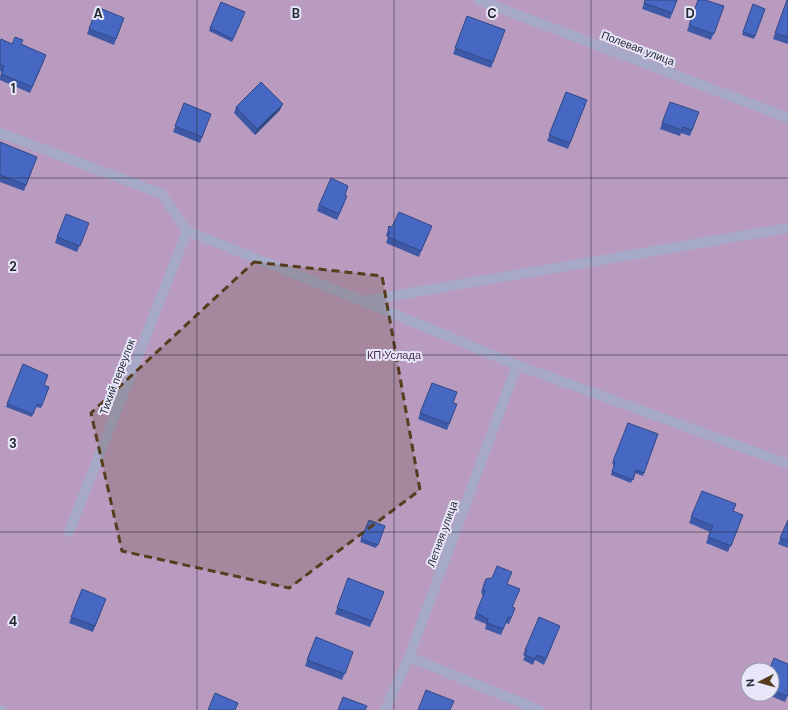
<svg xmlns="http://www.w3.org/2000/svg" width="788" height="710" font-family="'DM Sans',sans-serif">
	<style>
		.green { fill: #b99bbf; fill-rule: evenodd }
		.lines { fill: none; stroke-linecap: round; stroke-linejoin: round }
		.minor { stroke: #a7a9c8; stroke-width: 10 }
		.wall { fill: #3d59a7 }
		.shaded-wall { fill: #324988 }
		.building { fill: #4768c2; stroke: #324988 }
		.marked { fill: #553d1e; fill-opacity: 0.2; stroke: #553d1e; stroke-width: 3; stroke-dasharray: 8 5; stroke-linejoin: round }
		.grid { fill: none; stroke: #272a35; stroke-width: 1; stroke-opacity: 0.55 }
		.labels { text-anchor: middle; dominant-baseline: central; stroke-width: 4; stroke-linejoin: round; paint-order: stroke }
		.street-label { font-size: 11px; fill: #272a35; stroke: #e7e7f9 }
		.park-label { font-size: 11px; fill: #4d2c52; stroke: #e7e7f9 }
		.grid-label { font-size: 13px; text-anchor: middle; font-weight: bold; fill: #272a35; stroke: #e7e7f9; stroke-width: 4; stroke-linejoin: round; paint-order: stroke }
	</style>
	<rect width="100%" height="100%" fill="#dbdbf1"/>
	<path class="green" d="M0,0h788v710h-788zM748,670h24v24h-24z"/>
	<g class="lines">
		<g class="minor">
			<path d="M479,0l309,118"/>
			<path d="M0,133l162,61 25,37 176,70 154,64 271,99"/>
			<path d="M363,301l425,-73"/>
			<path d="M69,532l118,-301"/>
			<path d="M409,657l130,53"/>
			<path d="M0,710h1"/>
			<path d="M385,710l24,-53 108,-292"/>
		</g>
	</g>
	<g class="wall">
		<path d="M645,0h32l-7,19 -28,-10z"/>
		<path d="M698,0l26,6 -13,34 -24,-9z"/>
		<path d="M787,0h1v44l-15,-5z"/>
		<path d="M221,2l23,13 -12,27 -23,-11z"/>
		<path d="M753,4l12,5 -11,30 -12,-4z"/>
		<path d="M97,7l27,11 -10,27 -27,-11z"/>
		<path d="M467,16l38,14 -14,38 -38,-14z"/>
		<path d="M0,42l12,2h9l23,17 -14,32 -30,-13v-4l2,-4 -2,-1z"/>
		<path d="M566,92l21,8 -19,49 -21,-8z"/>
		<path d="M184,103l27,11 -11,29 -27,-11z"/>
		<path d="M236,107l44,3 -25,25 -21,-22z"/>
		<path d="M699,112l-9,24 -9,-3 -1,3 -20,-7 2,-6z"/>
		<path d="M0,142l37,15 -13,34 -24,-9z"/>
		<path d="M345,195v7l-8,18 -20,-9 2,-6z"/>
		<path d="M89,223l-12,29 -22,-9 2,-6z"/>
		<path d="M389,226l3,1 37,5 -10,25 -33,-14 2,-6 -2,-1z"/>
		<path d="M23,364l21,21 5,2 -8,21 -5,-1 -4,10 -26,-10z"/>
		<path d="M432,383l21,20 4,1 -10,26 -29,-11z"/>
		<path d="M628,423l30,11 -15,42 -8,-3 -4,10 -20,-8 3,-10 -2,-1z"/>
		<path d="M702,491l31,20 10,4 -15,37 -22,-9 4,-11 -21,-9z"/>
		<path d="M369,520l16,6 -9,22 -16,-6z"/>
		<path d="M788,520v28l-10,-4z"/>
		<path d="M348,578l36,14 -14,35 -35,-13z"/>
		<path d="M486,579l21,5 13,5 -8,18 3,1 -2,6 -4,10 -3,-1 -5,12 -16,-6 1,-5 -12,-5 9,-23 -2,-4z"/>
		<path d="M82,589l24,10 -13,33 -24,-9z"/>
		<path d="M560,626l-16,39 -9,-5 -2,5 -10,-5 2,-4 -2,-1 2,-5z"/>
		<path d="M316,637l37,15 -11,28 -37,-14z"/>
		<path d="M772,670l16,25 -3,7 -19,-8h6z"/>
	</g>
	<path class="shaded-wall" d="M283,104l-3,6 -25,25 2,-6z"/>
	<g class="building">
		<path d="M645,0h32l-5,13 -28,-10z"/>
		<path d="M698,0h7l19,6 -10,28 -25,-9z"/>
		<path d="M787,0h1v37l-13,-4z"/>
		<path d="M221,2l24,10 -12,27 -23,-11z"/>
		<path d="M753,4l12,5 -10,27 -12,-4z"/>
		<path d="M97,7l27,11 -8,21 -27,-10z"/>
		<path d="M467,16l38,14 -12,32 -38,-14z"/>
		<path d="M15,37l8,3 -2,4 25,11 -14,32 -31,-13 3,-8 -4,-2v-22l1,-3 11,5z"/>
		<path d="M261,82l22,22 -26,25 -21,-22z"/>
		<path d="M566,92l21,8 -17,43 -21,-8z"/>
		<path d="M670,102l29,10 -7,18 -9,-3 -1,3 -20,-7z"/>
		<path d="M184,103l27,11 -9,23 -27,-11z"/>
		<path d="M0,142l37,15 -11,28 -26,-10z"/>
		<path d="M331,178l17,8 -3,9 2,1 -8,18 -20,-9z"/>
		<path d="M399,212l33,14 -11,25 -33,-14 2,-5 -2,-2 1,-4 3,1z"/>
		<path d="M66,214l23,9 -9,23 -23,-9z"/>
		<path d="M23,364l25,11 -4,10 5,2 -7,18 -5,-1 -4,10 -26,-10z"/>
		<path d="M432,383l25,9 -4,11 4,1 -8,20 -29,-11z"/>
		<path d="M628,423l30,11 -14,39 -8,-3 -3,10 -21,-8 3,-10 -2,-1z"/>
		<path d="M702,491l34,13 -3,7 10,4 -12,31 -23,-9 5,-11 -22,-9z"/>
		<path d="M369,520l16,6 -7,19 -17,-6z"/>
		<path d="M788,520v21l-8,-3z"/>
		<path d="M497,566l15,6 -5,12 13,5 -8,18 3,1 -4,10 -3,-1 -5,12 -16,-6 1,-4 -12,-6 9,-22 -2,-4 3,-8 6,-1z"/>
		<path d="M348,578l36,14 -12,29 -35,-13z"/>
		<path d="M82,589l24,10 -11,27 -24,-9z"/>
		<path d="M539,617l21,9 -14,33 -9,-4 -2,4 -10,-4 2,-5h-2z"/>
		<path d="M316,637l37,15 -8,22 -38,-14z"/>
		<path d="M774,658l14,6v30l-1,2 -15,-6v-20h-3z"/>
		<path d="M426,690l28,11 -4,9h-32z"/>
		<path d="M215,693l23,10 -3,7h-27z"/>
		<path d="M343,697l24,9 -2,4h-27z"/>
	</g>
	<path class="marked" d="M254,262l128,14 38,214 -131,98 -167,-37 -31,-138z"/>
	<path class="grid" d="M197,0v710M394,0v710M591,0v710M0,178h788M0,355h788M0,532h788"/>
	<g class="labels">
		<g class="street-label">
			<text transform="translate(638 48) rotate(21)">Полевая улица</text>
			<text transform="translate(117 377) rotate(-69)">Тихий переулок</text>
			<text transform="translate(442 534) rotate(-70)">Летняя улица</text>
		</g>
		<g class="park-label">
			<text x="394" y="355">КП Услада</text>
		</g>
	</g>
	<g class="grid-label">
		<text x="98" y="18">A</text>
		<text x="296" y="18">B</text>
		<text x="492" y="18">C</text>
		<text x="690" y="18">D</text>
		<text x="13" y="93">1</text>
		<text x="13" y="271">2</text>
		<text x="13" y="448">3</text>
		<text x="13" y="626">4</text>
	</g>
	<g transform="translate(760 682) rotate(264)"><circle r="19" fill="#e7e7f9" stroke="#9a9bab"/>
	<path d="M0-3L7 15L0 10L-7 15Z" fill="#553d1e"/>
	<text y="-6" font-size="11" font-weight="bold" text-anchor="middle" fill="#272a35">N</text>
	</g>
</svg>
